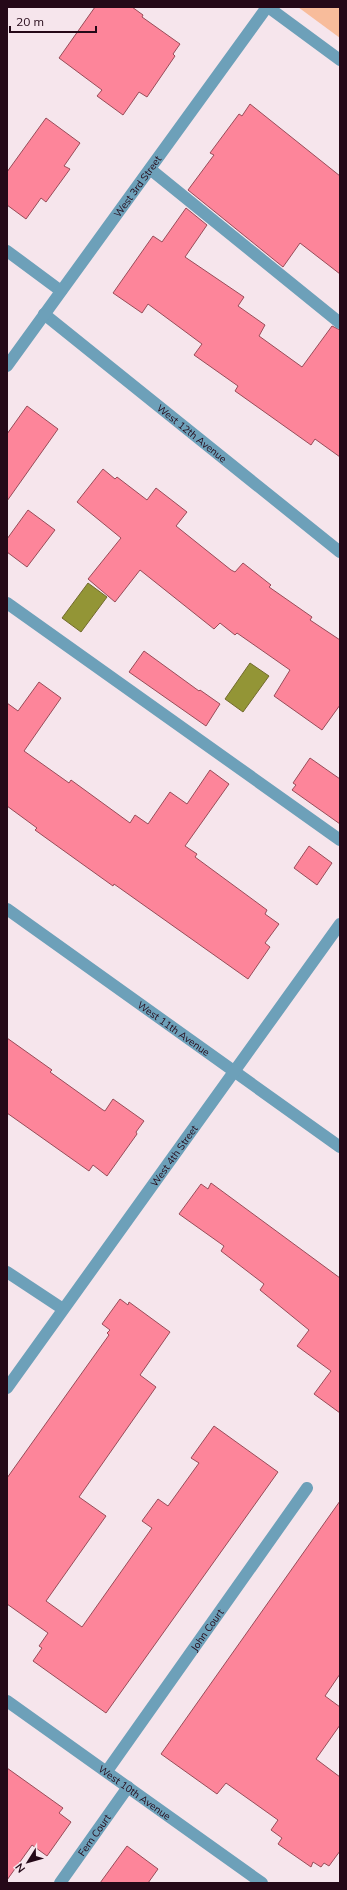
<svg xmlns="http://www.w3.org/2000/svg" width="347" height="1890" font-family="Mulish,sans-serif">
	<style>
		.green { fill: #f8bc9b }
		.water { fill: #939536; stroke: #726b2d }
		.building { fill: #fd859a; stroke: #994c59 }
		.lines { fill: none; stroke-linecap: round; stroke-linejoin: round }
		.minor { stroke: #6da0b9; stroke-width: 12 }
		.labels { text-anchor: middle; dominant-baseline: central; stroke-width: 3; stroke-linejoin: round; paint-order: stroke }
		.street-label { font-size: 10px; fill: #250918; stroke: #f6e5ec }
	</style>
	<rect width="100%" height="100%" fill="#f6e5ec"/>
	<path class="green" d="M298,7h42v31z"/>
	<g class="water">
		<path d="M88,583l19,14 -26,35 -19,-14z"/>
		<path d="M250,663l19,13 -26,36 -18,-13z"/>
	</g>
	<g class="building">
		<path d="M95,7h37l11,8 -1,2 38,27 -7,10 2,2 -28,41 -8,-5 -16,23 -26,-19 5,-6 -43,-32z"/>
		<path d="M250,104l90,72v98l-40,-31 -17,24 -95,-77 26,-35 -4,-2 29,-39 3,2z"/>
		<path d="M46,118l34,25 -16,23 6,3 -24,33 -5,-4 -15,21 -19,-14v-33z"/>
		<path d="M186,208l21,17 -22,32 59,40 -6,9 27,19 -6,11 43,31 30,-41 8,4v127l-25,-18 -4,6 -76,-54 3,-5 -44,-31 8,-11 -54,-40 -6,9 -29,-20 40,-57 9,6z"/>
		<path d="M27,406l31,23 -51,72v-67z"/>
		<path d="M103,469l12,10 2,-2 30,23 9,-12 31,24 -11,14 55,44 4,2 8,-9 28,22 -2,2 43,30 -2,3 30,20v65l-18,25 -48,-34 16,-26 -53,-37 -2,2 -15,-12 -6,6 -74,-59 -25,32 -27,-23 33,-41 -44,-36z"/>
		<path d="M28,510l27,20 -28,37 -20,-15v-13z"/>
		<path d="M144,651l55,40 1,-1 20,14 -14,22 -77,-54z"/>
		<path d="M39,682l22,16 -37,53 45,32 2,-3 59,43 5,-8 13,9 22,-32 17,12 23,-34 19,14 -44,62 12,8 -2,3 72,53 -2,4 14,10 -14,19 5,4 -22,32 -134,-95 -1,2 -53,-38 -25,-18 2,-2 -30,-22v-103l11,8z"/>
		<path d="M310,758l30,21v45l-48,-34 4,-5 -3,-2z"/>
		<path d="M309,846l23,17 -15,22 -23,-17z"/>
		<path d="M7,1038l45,32 -2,2 53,38 2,1 8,-12 31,22 -8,11 1,2 -30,42 -14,-11 -4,6 -82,-58z"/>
		<path d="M211,1183l129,95v135l-26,-19 17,-23 -34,-25 12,-16 -49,-40 4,-6 -43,-33 3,-5 -45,-32 22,-30 7,5z"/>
		<path d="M120,1299l8,6 1,-3 41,30 -30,43 16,12 -77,110 27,19 -60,85 36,26 70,-99 -10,-7 16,-22 10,7 31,-43 -8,-5 23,-32 64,46 -172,241 -73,-52 9,-13 -3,-2 9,-13 -41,-29v-126l102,-143 -2,-2 3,-3 -8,-6z"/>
		<path d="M340,1501v173l-15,22 15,11v18l-24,34 24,18v74l-11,15 -5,-3 -3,4 -8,-5 -2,5 -33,-23 4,-6 -11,-8 7,-10 -52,-37 -9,11 -56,-40z"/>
		<path d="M7,1768l56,40 -4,5 12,9 -24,34 -15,-11 -25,35z"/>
		<path d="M127,1846l31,23 -10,14h-48z"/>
	</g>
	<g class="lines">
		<g class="minor">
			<path d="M268,7l72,53"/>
			<path d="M150,169l190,154"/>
			<path d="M7,251l54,40"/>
			<path id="s1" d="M44,314l296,238"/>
			<path id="s2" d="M7,366l260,-359"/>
			<path d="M7,603l333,237"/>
			<path id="s3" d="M7,909l333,238"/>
			<path d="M7,1272l56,37"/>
			<path id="s4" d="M7,1388l333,-464"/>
			<path id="s5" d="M7,1701l255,182"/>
			<path id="s6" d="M107,1771l200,-283"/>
			<path id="s7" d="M60,1883l68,-96"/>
		</g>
	</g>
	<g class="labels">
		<g class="street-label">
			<text stroke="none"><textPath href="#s2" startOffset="222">West 3rd Street</textPath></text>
			<text stroke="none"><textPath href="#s1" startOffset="190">West 12th Avenue</textPath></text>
			<text stroke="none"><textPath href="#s3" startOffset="205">West 11th Avenue</textPath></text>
			<text stroke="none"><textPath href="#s4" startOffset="286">West 4th Street</textPath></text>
			<text stroke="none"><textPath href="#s6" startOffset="173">John Court</textPath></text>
			<text stroke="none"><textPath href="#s5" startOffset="157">West 10th Avenue</textPath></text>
			<text stroke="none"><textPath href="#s7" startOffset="59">Fern Court</textPath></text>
		</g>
	</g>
	<rect width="347" height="1890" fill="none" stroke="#250918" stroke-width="16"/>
	<g transform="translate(28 1862) rotate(233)" stroke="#f6e5ec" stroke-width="3" paint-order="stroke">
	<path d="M0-3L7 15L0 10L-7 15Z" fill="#250918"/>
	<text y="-6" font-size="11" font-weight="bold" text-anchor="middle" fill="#250918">N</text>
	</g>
	<path d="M10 26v6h86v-6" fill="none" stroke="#250918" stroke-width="2"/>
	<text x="16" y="26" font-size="12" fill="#250918" stroke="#f6e5ec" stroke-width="3" paint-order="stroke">20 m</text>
</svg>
